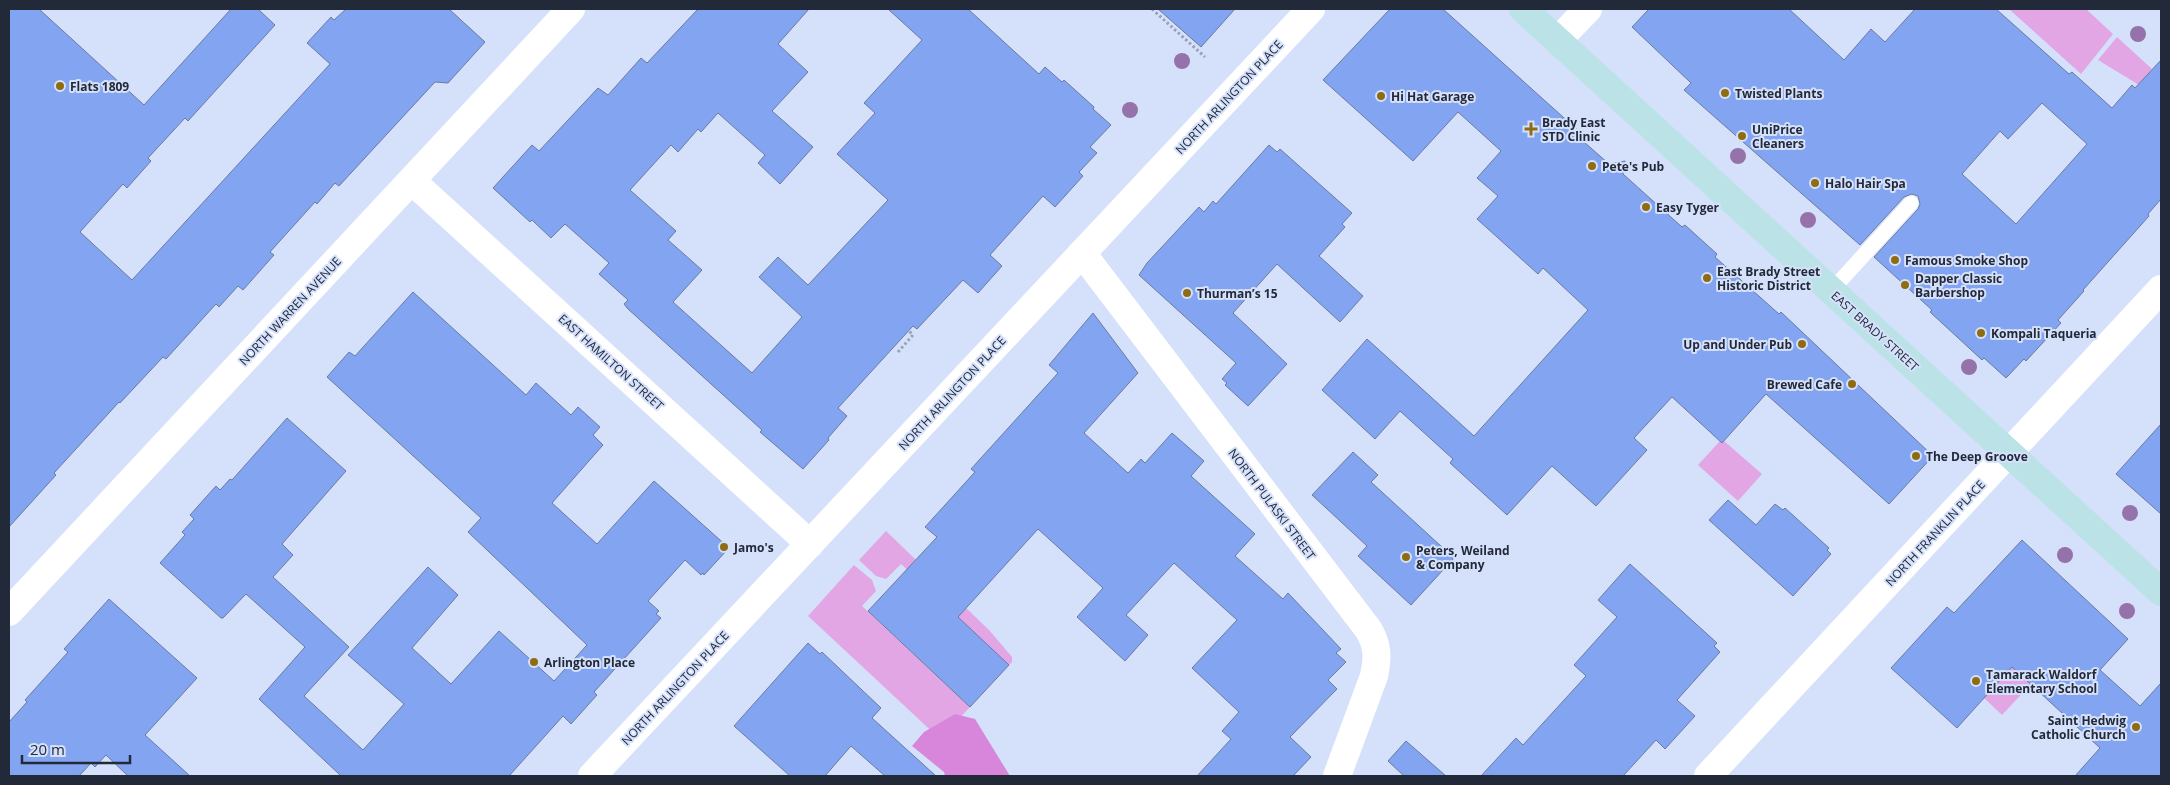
<svg xmlns="http://www.w3.org/2000/svg" width="2170" height="785" font-family="'Open Sans',sans-serif">
	<style>
		.green { fill: #e3a6e5 }
		.forest { fill: #d886dc }
		.building { fill: #82a4f1; stroke: #6a7ba2; fill-rule: evenodd }
		.lines { fill: none; stroke-linecap: round; stroke-linejoin: round }
		.path { stroke: #96a0b7; stroke-width: 3; stroke-dasharray: 2.5 2.5; stroke-linecap: butt }
		.lane { stroke: #fff; stroke-width: 15 }
		.street { stroke: #fff; stroke-width: 28 }
		.secondary { stroke: #bbe3e7; stroke-width: 28 }
		.tree { fill: #9672aa }
		.poi-dot { fill: #8f6c11; stroke: #d5e1fb; stroke-width: 2 }
		.labels { text-anchor: middle; dominant-baseline: central; stroke-width: 4; stroke-linejoin: round; paint-order: stroke }
		.poi-label { font-size: 12px; font-weight: bold; fill: #222939; stroke: #d5e1fb; text-anchor: start }
		.street-label { font-size: 12px; fill: #222939; stroke: #d5e1fb }
	</style>
	<rect width="100%" height="100%" fill="#d5e1fb"/>
	<g class="green">
		<path d="M2009,9h77l27,25 -32,40z"/>
		<path d="M2117,37l35,32 -2,2 2,2 -13,12 -41,-25z"/>
		<path d="M1720,441l2,2 2,-2 38,33 -24,27 -40,-36z"/>
		<path d="M886,531l103,99 23,27v5l-3,3 -108,-101 -15,15 -10,-3 -17,-16z"/>
		<path d="M854,565l18,15 4,11 -14,15 108,101 -30,32 -132,-123z"/>
		<path d="M2000,656l31,28 -29,31 -18,-17z"/>
	</g>
	<path class="forest" d="M955,714l20,5 35,57h-65l-1,-4 -32,-26 12,-14z"/>
	<g class="building">
		<path d="M9,9h30l105,96 87,-96h27l17,16 -87,96 -3,-3 -37,40 3,3 -24,27 -4,-4 -43,48 52,48 198,-216 -23,-21 24,-26 3,3 12,-11h103l36,33 -37,41 -13,-1 -96,104 -4,-3 -18,21 -2,-2 -45,50 4,3 -31,35 -5,-4 -19,21 -3,-3 -50,55 -3,-2 -43,46 -1,-1 -65,71 2,2 -47,52z"/>
		<path d="M698,9h111l-31,35 30,28 -36,39 41,36 -33,37 -22,-21 7,-8 -47,-42 -17,19 -3,-3 -20,23 -7,-7 -41,45 46,41 -8,9 34,30 -29,32 79,71 50,-56 -43,-40 19,-20 30,28 80,-85 -51,-46 38,-41 -11,-10 58,-63 -34,-31h80l71,65 6,-7 17,15 2,-2 30,27 -1,2 18,16 -21,22 7,6 -18,19 4,4 -28,31 -12,-11 -53,59 12,11 -24,27 -15,-13 -46,49 -4,-3 -75,82 9,8 -19,22 1,2 -26,29 -43,-37 2,-2 -134,-121 -4,-5 4,-4 -29,-26 10,-11 -44,-39 -14,14 -19,-18 -2,2 -37,-34 39,-43 7,6 59,-63 10,7 33,-37 6,5z"/>
		<path d="M1158,9h77l-34,38z"/>
		<path d="M1390,9h53l140,126v6l26,23 16,-3 -2,13 59,53 3,-2 32,29 -2,3 64,57 2,-2 152,144 -44,48 -123,-110 -44,49 -50,-46 -38,41 13,12 -51,56 -44,-40 -45,49 -57,-52 3,-4 -53,-48 -25,28 -53,-49 45,-51 107,97 114,-126 -45,-42 -5,6 -61,-55 21,-23 -21,-18 24,-27 -43,-39 -45,49 -90,-81z"/>
		<path d="M1649,9h140l55,51 27,-31 14,13 30,-33h81l73,65 3,-2 40,36 20,-23 3,3 26,-28v139l-13,15 1,2 -66,74 1,1 -26,29 3,3 -35,38 -2,-2 -18,19 -22,-20 -2,2 -52,-48 2,-2 -58,-53 44,-48 2,-5 -2,-8 -6,-2 -8,3 -44,48 -176,-155 7,-7 -59,-56zM2042,103l45,41 -71,80 -54,-50 38,-43 8,8z"/>
		<path d="M1269,145l8,7 3,-3 72,64 -10,11 3,3 -26,29 44,40 -23,26 -63,-58 -44,49 54,51 -39,42 -23,-21 2,-2 -5,-4 14,-16 -97,-88 8,-12 52,-56 5,5 9,-11 3,3z"/>
		<path d="M413,292l113,103 10,-12 35,32 7,-8 22,20 -7,8 10,10 -51,58 45,41 57,-63 75,67 -25,27 -1,-2 -2,2 -16,-15 -37,41 11,10 -3,3 5,4 -67,74 3,3 -26,29 -8,-8 -54,60h-170l1,-1 -81,-76 46,-52 -59,-53 -23,24h-2l-61,-55 25,-28 -3,-3 12,-13 -4,-4 26,-29 4,4 10,-11 2,1 55,-62 59,53 -64,73 11,11 -20,22 76,70 -45,49 59,54 41,-46 -56,-49 80,-88 30,28 -46,53 39,36 48,-53 55,50 33,-36 -119,-113 13,-14 -154,-141 22,-25 6,4z"/>
		<path d="M1093,313l45,60 -54,60 44,40 13,-14 4,4 27,-30 32,28 -13,15 64,58 -20,22 48,43 5,-6 53,56 -5,4 10,9 -18,18 9,9 -47,48 21,20 -18,19h-96l34,-37 -9,-8 17,-19 -47,-44 45,-48 -63,-57 -48,52 22,20 -23,26 -48,-44 26,-29 -65,-59 -80,88 51,48 -39,42 -102,-96 69,-74 -12,-10 50,-55 -4,-3 87,-96 -9,-8z"/>
		<path d="M2161,424v90l-45,-40z"/>
		<path d="M1353,452l25,23 -7,7 83,76 -43,47 -53,-49 9,-10 -55,-51z"/>
		<path d="M1728,500l28,25 19,-21 8,6 2,-2 44,40 -2,2 4,4 -38,42 -84,-76z"/>
		<path d="M2022,540l106,99 -28,31 40,36 21,-23v93h-86l25,-28 -88,-81 -55,61 -66,-60 56,-61 7,6z"/>
		<path d="M1630,564l87,79 -3,3 6,6 -43,48 18,16 -30,33 -9,-9 -33,36h-142l35,-38 7,7 63,-69 -12,-11 43,-48 -19,-17z"/>
		<path d="M109,599l88,79 -52,57 45,41h-62l-22,-21 -11,12 -4,-4 -12,13h-70v-54l18,-20 -2,-2 43,-48 -4,-3z"/>
		<path d="M808,643l12,11 2,-2 59,56 -9,10 64,58h-51l-34,-30 -26,30h-35l-56,-50z"/>
		<path d="M1406,741l40,35h-42l-16,-15z"/>
	</g>
	<g class="lines">
		<g class="path">
			<path d="M1152,9l53,48"/>
			<path d="M898,352l15,-17 -4,-4"/>
		</g>
		<path class="lane" d="M1831,291l80,-88"/>
		<g class="street">
			<path d="M1558,40l30,-31"/>
			<path d="M412,181l398,363"/>
			<path d="M1082,253l286,376c10,16 10,28 6,47l-37,100"/>
			<path d="M9,612l562,-603"/>
			<path d="M592,776l719,-767"/>
			<path d="M1708,776l453,-487"/>
		</g>
		<path class="secondary" d="M1523,9l638,583"/>
	</g>
	<g class="tree">
		<circle cx="2138" cy="34" r="8"/>
		<circle cx="1182" cy="61" r="8"/>
		<circle cx="1130" cy="110" r="8"/>
		<circle cx="1738" cy="156" r="8"/>
		<circle cx="1808" cy="220" r="8"/>
		<circle cx="1969" cy="367" r="8"/>
		<circle cx="2130" cy="513" r="8"/>
		<circle cx="2065" cy="555" r="8"/>
		<circle cx="2127" cy="611" r="8"/>
	</g>
	<g class="poi-dot">
		<circle cx="60" cy="86" r="5"/>
		<circle cx="1725" cy="93" r="5"/>
		<circle cx="1381" cy="96" r="5"/>
		<path d="M1528.5 121.5h5v5h5v5h-5v5h-5v-5h-5v-5h5z"/>
		<circle cx="1742" cy="136" r="5"/>
		<circle cx="1592" cy="166" r="5"/>
		<circle cx="1815" cy="183" r="5"/>
		<circle cx="1646" cy="207" r="5"/>
		<circle cx="1895" cy="260" r="5"/>
		<circle cx="1707" cy="278" r="5"/>
		<circle cx="1905" cy="285" r="5"/>
		<circle cx="1187" cy="293" r="5"/>
		<circle cx="1981" cy="333" r="5"/>
		<circle cx="1802" cy="344" r="5"/>
		<circle cx="1852" cy="384" r="5"/>
		<circle cx="1916" cy="456" r="5"/>
		<circle cx="724" cy="547" r="5"/>
		<circle cx="1406" cy="557" r="5"/>
		<circle cx="534" cy="662" r="5"/>
		<circle cx="1976" cy="681" r="5"/>
		<circle cx="2136" cy="727" r="5"/>
	</g>
	<g class="labels">
		<g class="poi-label">
			<text x="70" y="86">Flats 1809</text>
			<text x="1735" y="93">Twisted Plants</text>
			<text x="1391" y="96">Hi Hat Garage</text>
			<text x="1542" y="122">Brady East<tspan x="1542" dy="14">STD Clinic</tspan></text>
			<text x="1752" y="129">UniPrice<tspan x="1752" dy="14">Cleaners</tspan></text>
			<text x="1602" y="166">Pete's Pub</text>
			<text x="1825" y="183">Halo Hair Spa</text>
			<text x="1656" y="207">Easy Tyger</text>
			<text x="1905" y="260">Famous Smoke Shop</text>
			<text x="1717" y="271">East Brady Street<tspan x="1717" dy="14">Historic District</tspan></text>
			<text x="1915" y="278">Dapper Classic<tspan x="1915" dy="14">Barbershop</tspan></text>
			<text x="1197" y="293">Thurman’s 15</text>
			<text x="1991" y="333">Kompali Taqueria</text>
			<text x="1792" y="344" text-anchor="end">Up and Under Pub</text>
			<text x="1842" y="384" text-anchor="end">Brewed Cafe</text>
			<text x="1926" y="456">The Deep Groove</text>
			<text x="734" y="547">Jamo's</text>
			<text x="1416" y="550">Peters, Weiland<tspan x="1416" dy="14">&amp; Company</tspan></text>
			<text x="544" y="662">Arlington Place</text>
			<text x="1986" y="674">Tamarack Waldorf<tspan x="1986" dy="14">Elementary School</tspan></text>
			<text x="2126" y="720" text-anchor="end">Saint Hedwig<tspan x="2126" dy="14">Catholic Church</tspan></text>
		</g>
		<g class="street-label">
			<text transform="translate(1229 97) rotate(-47)">NORTH ARLINGTON PLACE</text>
			<text transform="translate(290 311) rotate(-47)">NORTH WARREN AVENUE</text>
			<text transform="translate(1875 331) rotate(42)">EAST BRADY STREET</text>
			<text transform="translate(611 362) rotate(42)">EAST HAMILTON STREET</text>
			<text transform="translate(952 393) rotate(-47)">NORTH ARLINGTON PLACE</text>
			<text transform="translate(1272 504) rotate(53)">NORTH PULASKI STREET</text>
			<text transform="translate(1935 533) rotate(-47)">NORTH FRANKLIN PLACE</text>
			<text transform="translate(675 688) rotate(-47)">NORTH ARLINGTON PLACE</text>
		</g>
	</g>
	<rect width="2170" height="785" fill="none" stroke="#222939" stroke-width="20"/>
	<path d="M22 755v8h108v-8" fill="none" stroke="#222939" stroke-width="2.5"/>
	<text x="30" y="755" font-size="15" fill="#222939" stroke="#d5e1fb" stroke-width="4" paint-order="stroke">20 m</text>
</svg>
